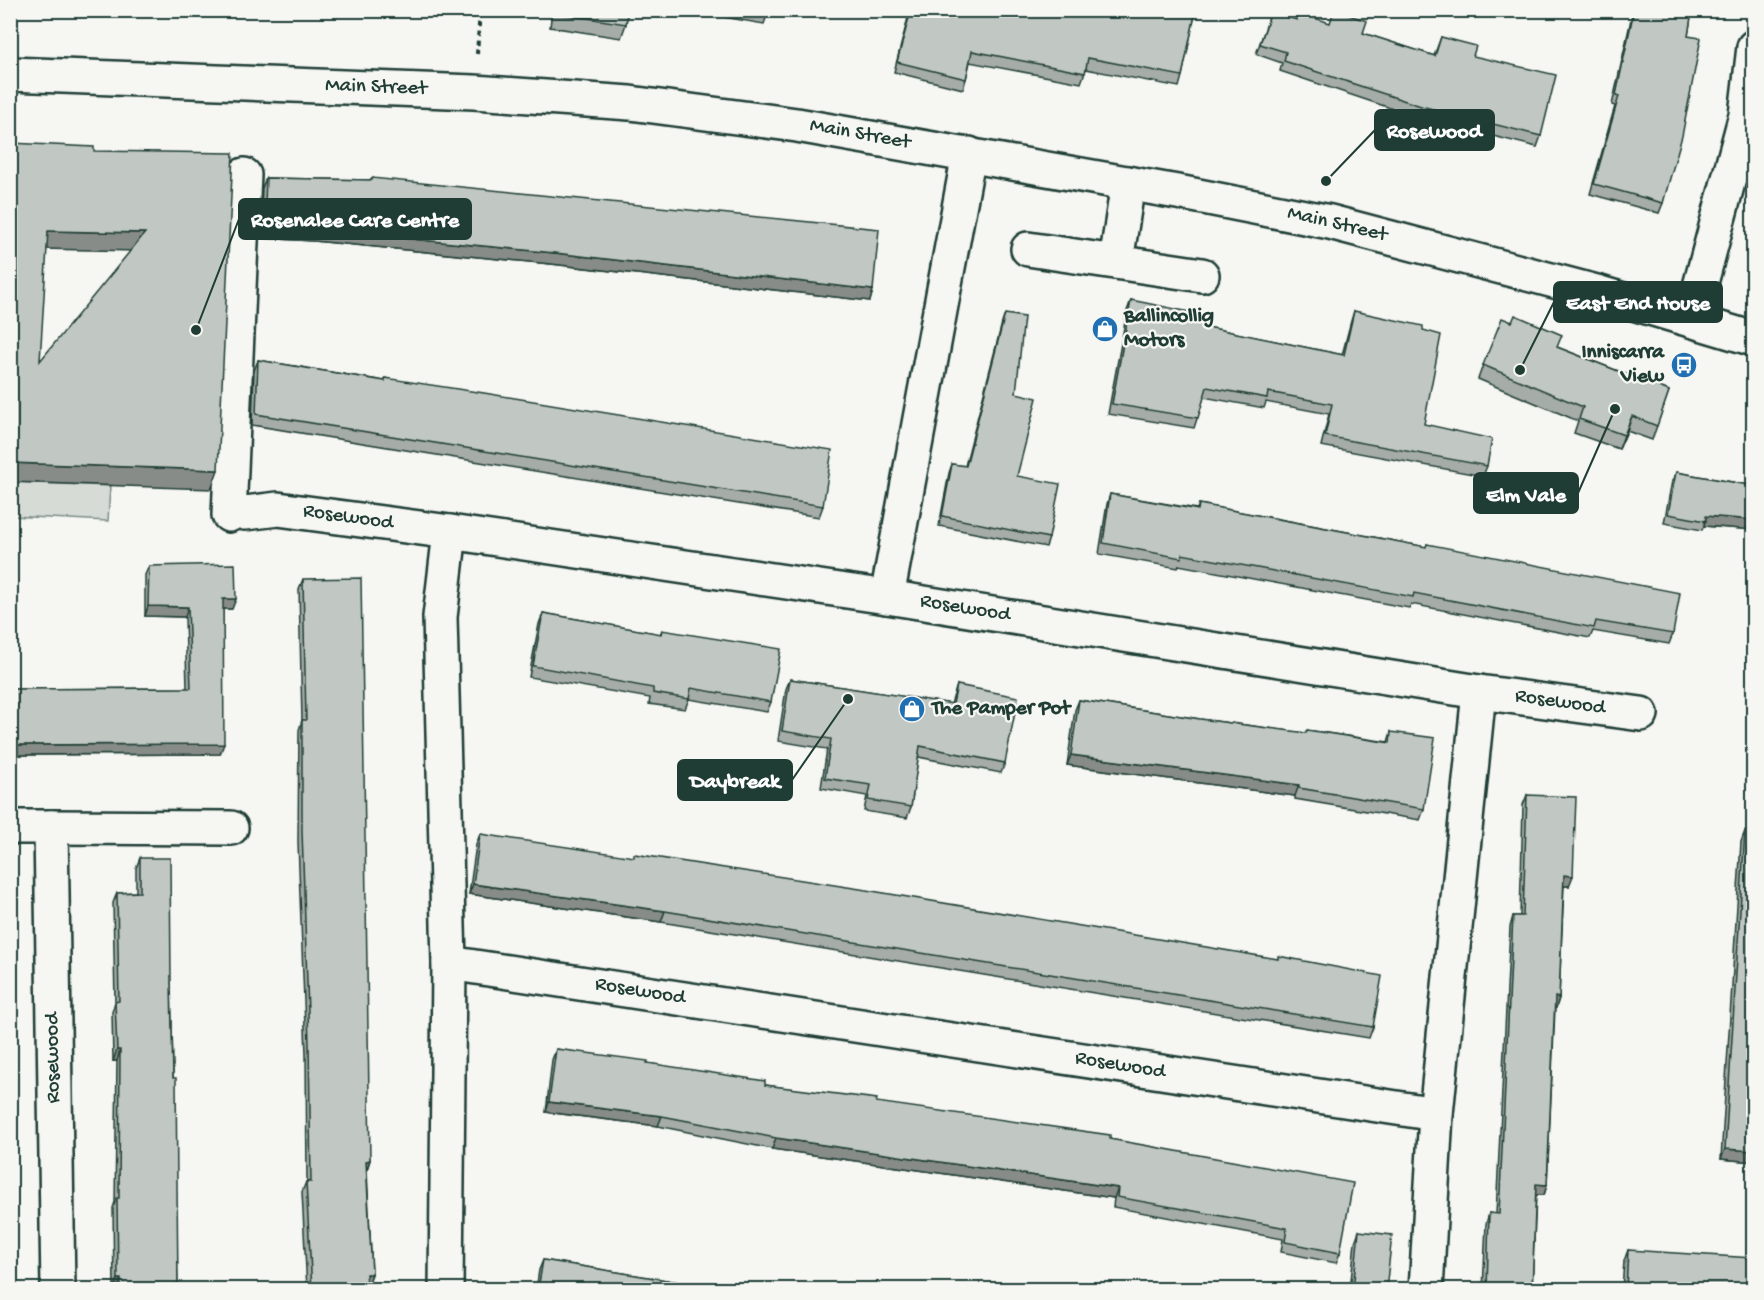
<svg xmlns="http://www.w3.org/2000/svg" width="1764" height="1300" font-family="'Gochi Hand',sans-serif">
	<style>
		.green { fill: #d6dbd6; stroke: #7a8c85; stroke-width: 1.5 }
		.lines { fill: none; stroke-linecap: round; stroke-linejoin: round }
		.minor-casing { stroke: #1f3d34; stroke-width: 38 }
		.major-casing { stroke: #1f3d34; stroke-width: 38 }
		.path { stroke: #1f3d34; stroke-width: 4; stroke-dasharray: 4.5 4.5; stroke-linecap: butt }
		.minor { stroke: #f6f6f2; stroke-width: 33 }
		.major { stroke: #f6f6f2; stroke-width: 33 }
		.wall { fill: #a6aca8; stroke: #1f3d34; stroke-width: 1.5 }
		.shaded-wall { fill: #878c88; stroke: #1f3d34; stroke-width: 1.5 }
		.building { fill: #c1c8c3; stroke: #1f3d34; stroke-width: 1.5; fill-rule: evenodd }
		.labels { text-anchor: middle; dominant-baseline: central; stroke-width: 4.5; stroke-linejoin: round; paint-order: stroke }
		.street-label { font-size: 21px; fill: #1f3d34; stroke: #f6f6f2 }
		.poi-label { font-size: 21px; font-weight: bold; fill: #1f3d34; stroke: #f6f6f2; text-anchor: start }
		.leader { fill: none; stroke: #1f3d34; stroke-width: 2 }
		.callout-dot { fill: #1f3d34; stroke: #f6f6f2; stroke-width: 2 }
		.callout { fill: #1f3d34; stroke: #1f3d34; stroke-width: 2 }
		.callout-label { font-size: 22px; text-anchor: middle; font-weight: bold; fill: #fff }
	</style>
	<rect width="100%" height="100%" fill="#f6f6f2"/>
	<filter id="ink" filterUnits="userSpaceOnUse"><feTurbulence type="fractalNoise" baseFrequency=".0167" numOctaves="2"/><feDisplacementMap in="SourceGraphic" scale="12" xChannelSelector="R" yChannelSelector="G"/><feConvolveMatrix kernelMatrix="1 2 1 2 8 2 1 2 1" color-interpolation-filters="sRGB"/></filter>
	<g filter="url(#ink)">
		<path class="green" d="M11,482l99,4 -2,35 -97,-5z"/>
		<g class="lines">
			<defs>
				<g id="minor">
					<path d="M1028,249l174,26"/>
					<path d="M1116,262l12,-79"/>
					<path d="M1691,320l55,-205 8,-68"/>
					<path d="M245,513l33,-4 172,23 437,65 592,95 162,22"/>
					<path d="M229,515l15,-340"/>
					<path d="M887,597l82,-443"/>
					<path d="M10,827h41l7,463"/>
					<path d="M51,827l180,1"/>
					<path d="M449,963l987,151"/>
					<path d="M446,1290l3,-327 -9,-346 10,-85"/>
					<path d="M1426,1290l10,-176 43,-422"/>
				</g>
				<path id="major" d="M10,74l464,18 156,11 167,22 386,68 147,29 270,71 154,46"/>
			</defs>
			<use href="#minor" class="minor-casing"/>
			<use href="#major" class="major-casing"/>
			<path class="path" d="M477,54l3,-44"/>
			<use href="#minor" class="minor"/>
			<use href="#major" class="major"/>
		</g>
		<g class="wall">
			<path d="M552,10h76l-2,14 -5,14 -71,-11z"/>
			<path d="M682,10h87l-5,14z"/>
			<path d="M910,10h286l-14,66 -3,11 -93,-18 -5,14 -111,-21 -4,17 -3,10 -69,-17z"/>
			<path d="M1633,10h59l-29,193 -4,10 -69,-19 25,-88 -3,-1z"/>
			<path d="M1271,12l25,8 67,13 71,23 7,-19 32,19 68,80 -4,11 -120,-30 -137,-46 2,-8 -26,-9z"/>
			<path d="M266,178l105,2 1,-2 501,112 -3,11 -319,-37 -237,-23 -54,-3 2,-50z"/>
			<path d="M1131,300l71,26 140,29 9,-34 3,-10 70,113 63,42 -4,10 -162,-30 8,-32 -63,-12 -2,6 -60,-11 -10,31 -86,-14 19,-103z"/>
			<path d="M1005,314l11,79 1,83 32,62 -3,9 -107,-21 10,-53 3,-9 13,2 37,-143z"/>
			<path d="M1557,347l112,44 -17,49 -25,-9 -8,18 -45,-16 4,-12 -100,-42 5,-14z"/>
			<path d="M258,360l126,21 1,-3 438,128 -4,11 -567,-92 2,-54z"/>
			<path d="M1676,472l78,14v44l-50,-4 -2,4 -38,-7 8,-42z"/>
			<path d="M1110,494l87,15 2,-5 227,43 1,-3 246,90 -4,10 -76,-13 -3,7 -179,-34 -2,4 -230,-43 -1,3 -79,-14 8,-50z"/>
			<path d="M149,566l83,43h-9l-3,145 -210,1v-66l177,-1 -2,-71 -40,-1v-41z"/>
			<path d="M303,579l67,581 -3,10 5,104 -4,11h-2l1,5h-60l-5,-98 4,-10h1l-1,-128 -8,-212 1,-112 3,-10 -3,-131z"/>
			<path d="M543,613l117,21 2,-4 109,72 -4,10 -78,-13 -4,10 -36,-5 1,-6 -121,-21 10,-53z"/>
			<path d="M790,679l161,25 6,-19 48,78 -4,10 -83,-16 -7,50 -4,11 -43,-7 3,-15 -46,-8 6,-39 -49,-8 8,-52z"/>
			<path d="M1079,700l121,19 105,14 2,-3 81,12 3,-10 33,77 -4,11 -125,-21v-3l-228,-31 8,-55z"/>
			<path d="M1527,795l42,91h-5l-5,112 -3,10h-1l-8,177 -3,10h-8l-4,95h-49l3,-66 3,-11 7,1 14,-287 3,-11h7l3,-111z"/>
			<path d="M1745,831l9,1v330l-33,-3 20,-317z"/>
			<path d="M480,834l893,193 -4,11 -708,-116 -192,-28 7,-49z"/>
			<path d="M140,858l31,124 7,308 -64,-1 -1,-81 2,-6 2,-141h-4l-1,-49 3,-10 -2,-99 4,-10 19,-1v-24z"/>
			<path d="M556,1049l91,14 118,22 345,54 230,114 -4,10 -55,-11 2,-13 -170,-32 1,-9 -342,-49 -114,-23 -112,-14 6,-52z"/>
			<path d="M1359,1231l27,59h-36l5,-48z"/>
			<path d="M1628,1250l123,40h-129l2,-29z"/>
			<path d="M543,1260l185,30h-192l3,-20z"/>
		</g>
		<g class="shaded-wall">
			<path d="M264,228l54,2 237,23 318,37 -3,11 -319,-37 -237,-23 -54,-3z"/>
			<path d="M48,231l97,2 -7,18 -97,-2z"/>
			<path d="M1632,416l-5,15 -8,18 5,-14z"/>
			<path d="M10,463l208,7 -7,19 -201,-7z"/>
			<path d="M1706,516l48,4v10l-50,-4z"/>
			<path d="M223,599h13l-4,10h-13z"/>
			<path d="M148,606l40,1 -3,10 -40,-1z"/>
			<path d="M224,744l-4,10 -210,1v-10z"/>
			<path d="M1071,755l228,30 -4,11 -228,-31z"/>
			<path d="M1564,875l9,1 -4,10h-9z"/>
			<path d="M473,884l192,27 -4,11 -192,-28z"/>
			<path d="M1555,997l4,1 -3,10h-5z"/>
			<path d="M117,1050h3l-3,11h-4z"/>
			<path d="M549,1102l113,14 -4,10 -112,-14z"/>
			<path d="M776,1138l342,50 -4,10 -342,-49z"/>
			<path d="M1725,1149l29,2v11l-33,-3z"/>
			<path d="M370,1160l-4,11v-10z"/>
			<path d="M1536,1184l11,1 -3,10h-11z"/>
			<path d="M366,1274h6l-4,11h-6z"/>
			<path d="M118,1279h3l-4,10h-3z"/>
		</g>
		<g class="building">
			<path d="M555,10h73l-2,14 -71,-11z"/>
			<path d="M911,10h285l-14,66 -94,-18 -3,15 -113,-22 -6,28 -69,-17z"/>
			<path d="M1334,10l33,11 -4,12 72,23 6,-19 35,9 -3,10 83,19 -15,61 -120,-30 -137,-45 2,-9 -26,-8 11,-32 26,8 2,-7 31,10z"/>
			<path d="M1634,10h58l-4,26 13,2 -19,98 -19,67 -69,-19 25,-88 -3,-1z"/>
			<path d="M10,143l84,4v4l139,2 -15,317 -208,-7zM48,231l97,2 -105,128z"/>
			<path d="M266,178l106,2v-2l507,51 -6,61 -318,-37 -237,-23 -54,-2z"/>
			<path d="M1131,300l74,15 -3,11 142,29 10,-44 69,15v4l18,5 -17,89 68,15 -5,27 -162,-30 7,-32 -64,-12 -1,6 -60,-11 -9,31 -86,-14z"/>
			<path d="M1005,314l19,3 -8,76 21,5 -20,78 43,8 -11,54 -107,-22 10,-52 14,2z"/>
			<path d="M1515,315l47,20 -5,12 112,44 -12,35 -25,-10 -8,19 -45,-16 4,-12 -100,-42 19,-47 10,4z"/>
			<path d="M258,360l127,21v-3l99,15 348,57 -9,56 -567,-92z"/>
			<path d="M1676,472l78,14v34l-48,-4v5l-38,-7z"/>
			<path d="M1110,494l88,16 1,-6 227,43 1,-3 253,49 -7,41 -77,-13 -2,7 -180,-35 -1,4 -231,-43 -1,4 -78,-15z"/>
			<path d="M235,564l1,35h-13l1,145 -214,1v-56l181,-1 -3,-81 -40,-1 1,-40z"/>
			<path d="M361,578l9,582 -4,1 6,113h-6l1,16h-55l-6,-108h5l-2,-139 -7,-212v-111h4l-3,-141z"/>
			<path d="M543,613l118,21 1,-4 119,19 -10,53 -80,-14 -2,11 -36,-6v-5l-120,-22z"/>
			<path d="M790,679l163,25 4,-19 61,12 -13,66 -85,-17 -9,61 -43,-7 3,-15 -46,-7 6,-39 -49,-8z"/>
			<path d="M1079,700l121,19 106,14 1,-3 83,13 1,-11 44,6 -11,71 -125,-21v-3l-228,-30z"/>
			<path d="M1527,795l49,2 -3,79 -9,-1 -5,123 -4,-1 -8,188 -11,-1 -4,106h-45l2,-77 10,1 14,-298h10z"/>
			<path d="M1745,831l9,1v319l-29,-2z"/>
			<path d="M480,834l154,23v-3l226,35 418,70v-3l104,20 -9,51 -708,-116 -192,-27z"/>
			<path d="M140,858h30l1,124 2,96h3l2,212h-57v-11h-3l-1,-81h2l1,-148h-3l-2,-48 4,-1 -2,-108 23,-1z"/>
			<path d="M556,1049l92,12 -1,2 118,18v4l112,14 -1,3 234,33v4l243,44 -13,70 -55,-11 2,-14 -170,-31 1,-9 -342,-50 -114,-22 -113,-14z"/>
			<path d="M1359,1231l33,4 -6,55h-33z"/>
			<path d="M1628,1250l125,8 -2,32h-125z"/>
			<path d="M543,1260l185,30h-190z"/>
		</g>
	</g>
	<defs>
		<symbol id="shop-disc" viewBox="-11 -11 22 22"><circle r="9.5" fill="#1f6fb2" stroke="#f6f6f2"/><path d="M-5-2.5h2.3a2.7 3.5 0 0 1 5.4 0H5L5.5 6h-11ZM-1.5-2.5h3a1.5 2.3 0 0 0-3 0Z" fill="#fff"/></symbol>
		<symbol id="bus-disc" viewBox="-11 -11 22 22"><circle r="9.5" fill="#1f6fb2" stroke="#f6f6f2"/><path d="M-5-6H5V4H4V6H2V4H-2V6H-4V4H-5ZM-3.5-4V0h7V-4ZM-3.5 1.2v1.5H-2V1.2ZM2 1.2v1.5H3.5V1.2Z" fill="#fff"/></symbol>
	</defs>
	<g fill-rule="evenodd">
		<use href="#shop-disc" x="1090" y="314" width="30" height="30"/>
		<use href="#bus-disc" x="1669" y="350" width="30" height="30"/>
		<use href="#shop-disc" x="897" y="694" width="30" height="30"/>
	</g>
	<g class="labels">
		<g class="street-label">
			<text transform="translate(376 88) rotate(2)">Main Street</text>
			<text transform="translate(860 135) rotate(10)">Main Street</text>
			<text transform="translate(1337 225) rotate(13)">Main Street</text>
			<text transform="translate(348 518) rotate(8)">Rosewood</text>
			<text transform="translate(965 609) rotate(9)">Rosewood</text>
			<text transform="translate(1560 703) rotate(8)">Rosewood</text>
			<text transform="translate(640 992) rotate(9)">Rosewood</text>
			<text transform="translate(54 1058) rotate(-91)">Rosewood</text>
			<text transform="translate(1120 1066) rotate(9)">Rosewood</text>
		</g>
		<g class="poi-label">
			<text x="1124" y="317">Ballincollig<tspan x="1124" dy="24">Motors</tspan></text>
			<text x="1664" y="353" text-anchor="end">Inniscarra<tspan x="1664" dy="24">View</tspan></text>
			<text x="932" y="709">The Pamper Pot</text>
		</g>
	</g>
	<path class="leader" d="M1326 181L1375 130M196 330L239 219M1520 370L1554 302M1615 409L1578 493M848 699L792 780"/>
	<g class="callout-dot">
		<circle cx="1326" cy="181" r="6"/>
		<circle cx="196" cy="330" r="6"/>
		<circle cx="1520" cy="370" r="6"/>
		<circle cx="1615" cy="409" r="6"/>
		<circle cx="848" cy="699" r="6"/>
	</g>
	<g class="callout">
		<rect x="1375" y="110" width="119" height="40" rx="6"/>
		<rect x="239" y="199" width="232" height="40" rx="6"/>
		<rect x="1554" y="282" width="168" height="40" rx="6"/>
		<rect x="1474" y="473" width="104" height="40" rx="6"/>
		<rect x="678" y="760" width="114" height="40" rx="6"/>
	</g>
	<g class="callout-label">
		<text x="1434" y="137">Rosewood</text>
		<text x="355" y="226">Rosenalee Care Centre</text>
		<text x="1638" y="309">East End House</text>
		<text x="1526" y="501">Elm Vale</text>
		<text x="735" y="787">Daybreak</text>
	</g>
	<rect width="1764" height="1300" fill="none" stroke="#f6f6f2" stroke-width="36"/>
	<rect x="18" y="18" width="1728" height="1264" fill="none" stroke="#1f3d34" stroke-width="2" filter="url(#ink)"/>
</svg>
